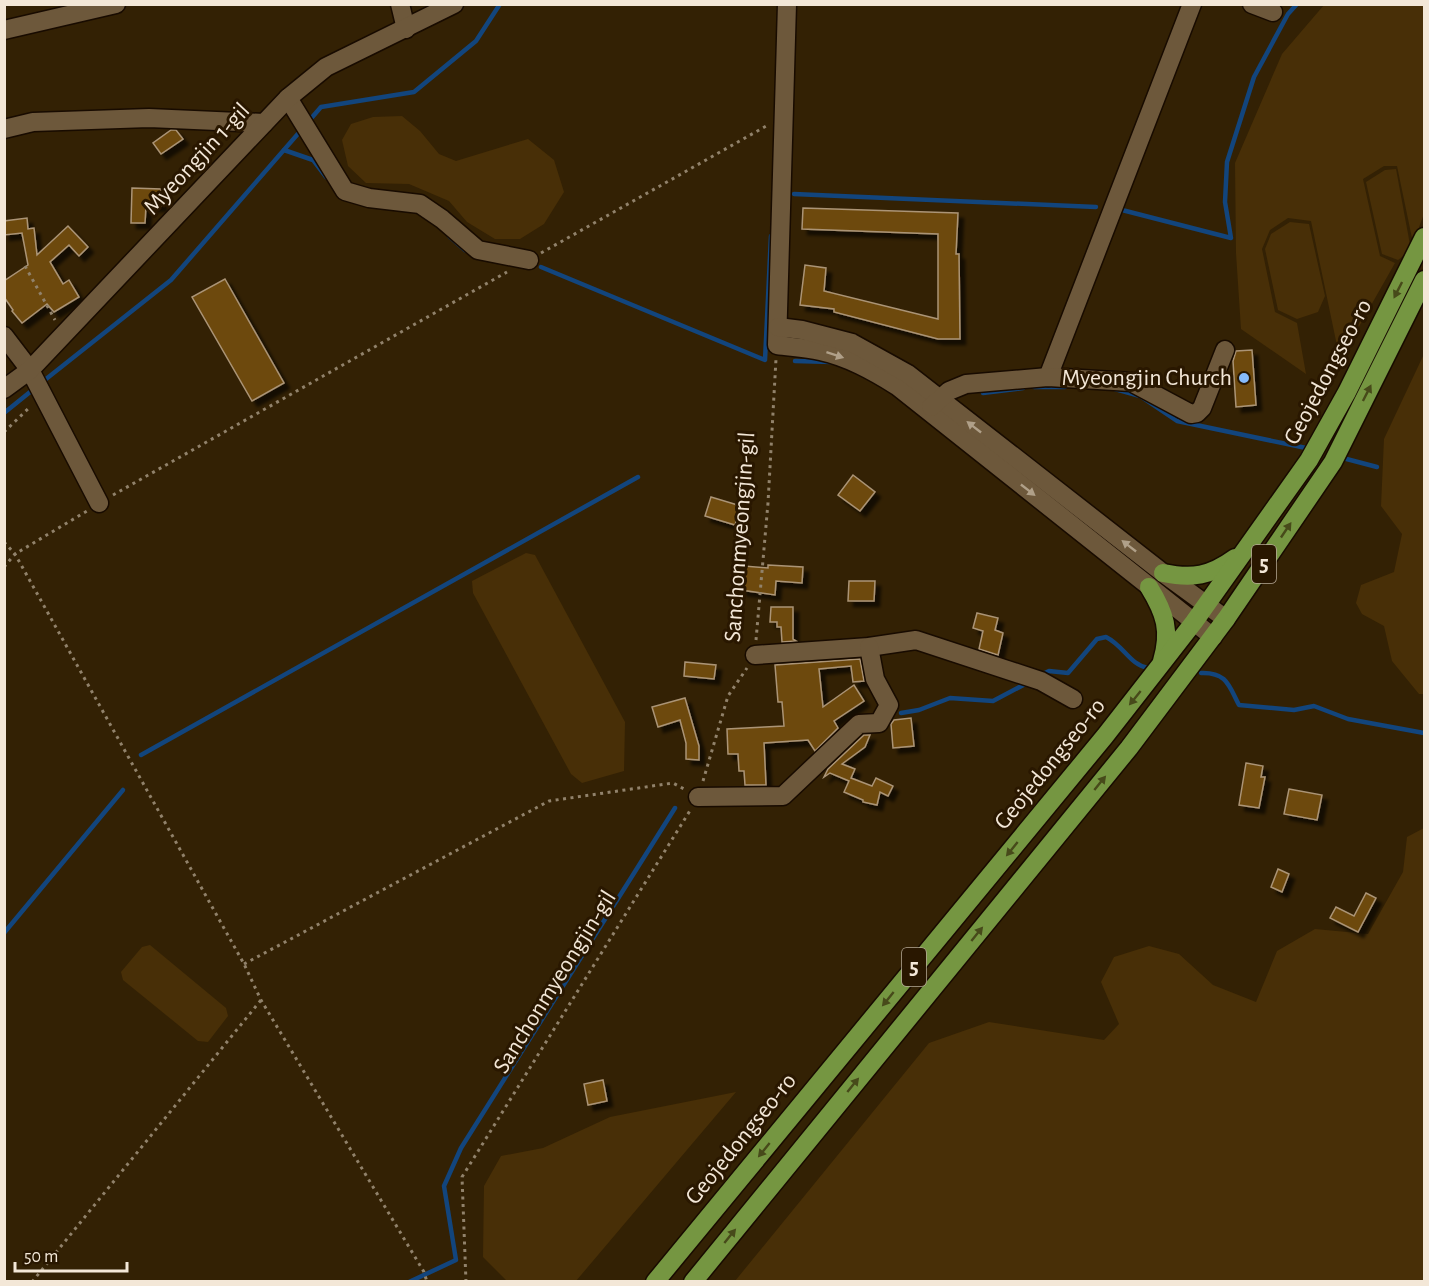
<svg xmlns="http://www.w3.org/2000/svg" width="1429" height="1286" font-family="'Alegreya Sans',sans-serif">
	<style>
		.green { fill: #482f07 }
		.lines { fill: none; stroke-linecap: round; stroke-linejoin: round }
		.stream { stroke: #12457d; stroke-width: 4.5 }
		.building { fill: #6d490d; stroke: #ab9476; stroke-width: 1.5; filter: url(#shadow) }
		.minor-casing { stroke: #180b00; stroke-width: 21 }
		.major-casing { stroke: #180b00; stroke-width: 21 }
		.path { stroke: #91826b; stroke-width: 3; stroke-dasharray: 3 4.5; stroke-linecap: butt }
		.minor { stroke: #6d583b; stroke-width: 18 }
		.major { stroke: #759641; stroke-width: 18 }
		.oneway { fill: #474a1a }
		.oneway2 { fill: #b0a089 }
		.poi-dot { fill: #86bbfb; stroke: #291700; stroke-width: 2 }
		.labels { text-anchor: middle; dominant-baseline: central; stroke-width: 6; stroke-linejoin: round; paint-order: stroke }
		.shield { fill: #291700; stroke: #b6a996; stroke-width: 1.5 }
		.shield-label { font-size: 22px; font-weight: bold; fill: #f3e7d7 }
		.street-label { font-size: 24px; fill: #f3e7d7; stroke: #291700 }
		.poi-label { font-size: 24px; fill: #f3e7d7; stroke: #291700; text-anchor: end }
	</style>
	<defs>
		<filter id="shadow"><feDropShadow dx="5.5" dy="5.5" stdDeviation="1.5" flood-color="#0009"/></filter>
	</defs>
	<rect width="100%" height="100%" fill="#332104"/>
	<g class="green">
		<path d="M1324,5h100v209l-11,29 -16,-77h-13l-21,13 17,77 15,7 -55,97 -29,-139 -23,-3 -18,12 -8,19 13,63 22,11 9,51 -65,-45 -5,-76 -1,-90 47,-109z"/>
		<path d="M402,116l18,15 19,23 17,7 72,-22 26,21 10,32 -20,32 -24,15h-25l-28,-17 -18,-21 -40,-17 -43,-1 -18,-17 -6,-26 9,-16 22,-7z"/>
		<path d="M1396,169l15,81 -13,10 -16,-6 -16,-72 19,-12z"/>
		<path d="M1290,222l19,2 16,72 -7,16 -21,7 -19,-9 -13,-61 6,-15z"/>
		<path d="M1424,354v340h-5l-27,-33 -8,-35 -22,-12 -6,-11 5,-18 33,-13 8,-38 -21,-28 3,-67z"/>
		<path d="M526,553l9,2 90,167 -1,49 -42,12 -11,-9 -98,-181 -1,-12z"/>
		<path d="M1424,828v453h-689l194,-238 60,-21 115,18 15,-16 -18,-42 13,-25 35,-11 30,8 34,31 43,17 21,-51 38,-22 53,5 35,-62 4,-35z"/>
		<path d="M150,945l76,63 2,8 -20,26 -10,-1 -75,-61 -2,-8 21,-25z"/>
		<path d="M736,1092l-160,189h-69l-24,-24 1,-71 17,-30 42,-8 67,-31z"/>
	</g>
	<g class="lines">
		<g class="stream">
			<path d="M308,122l13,-15 93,-15 62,-51 24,-37"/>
			<path d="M284,150l29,10 13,17"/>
			<path d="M794,194l302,13"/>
			<path d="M1122,210l109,28 -6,-36 2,-40 27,-85 34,-63 9,-10"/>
			<path d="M449,236l16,14"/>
			<path d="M541,267l224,93 6,-124"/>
			<path d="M795,361l37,1"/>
			<path d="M41,383l130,-103 132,-152"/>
			<path d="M1034,387h31"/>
			<path d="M1115,389l25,7 37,25 134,28"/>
			<path d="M983,393l40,-5"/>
			<path d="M4,413l31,-25"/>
			<path d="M1339,457l38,10"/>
			<path d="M1201,673c26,-1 28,13 38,32l55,5 20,-4 34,13 76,14"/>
			<path d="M1041,675l8,-4 19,2 29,-34 9,-2c18,9 24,28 42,31"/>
			<path d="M901,713l18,-3 31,-12 43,3 36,-19"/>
			<path d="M141,755l497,-278"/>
			<path d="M4,933l119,-143"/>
			<path d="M409,1282l47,-22 -12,-74 17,-38 214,-340"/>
		</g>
	</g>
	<g class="building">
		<path d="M171,130h5l7,9 -22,15 -8,-11z"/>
		<path d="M132,188l29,1v17h-15l-1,17h-14z"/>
		<path d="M803,208l155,5 -2,41h3l1,85h-22l-104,-27v-3l-34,-4 5,-40 21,3 -2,23 114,28v-85l-136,-5z"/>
		<path d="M27,218l1,11 6,-1 3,27 31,-29 20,21 -9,9 -10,-11 -19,17 13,22 6,-4 10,17 -25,15 -7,-8 -25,19 -10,-12 1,-1 -9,-13v-16l24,-16 -6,-32 -18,2v-14z"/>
		<path d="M225,279l59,104 -32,18 -60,-104z"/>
		<path d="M1252,350l4,55 -20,2 -3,-46 3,-10z"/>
		<path d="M853,475l22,17 -15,19 -22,-16z"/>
		<path d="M711,497l30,9 -6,19 -30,-9z"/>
		<path d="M768,565l35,2 -1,16 -26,-2 -1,14 -34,-5 3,-24 24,2z"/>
		<path d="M849,581h26l-1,20h-26z"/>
		<path d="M771,607h22v32l3,2 -14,1 -1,-15h-4v-5h-7z"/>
		<path d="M977,613l21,5 -3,12 8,3 -5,22 -19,-6 4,-18 -10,-3z"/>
		<path d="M860,659l4,22 -11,1 -2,-16 -32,3 4,38 31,-22 10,16 -30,20 4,7 -23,23 -7,-11 -44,3 2,42h-21l-1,-14h-5l-1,-17h-10l-1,-25 57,-3 -2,-24h-4l-3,-37z"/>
		<path d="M685,662l31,3 -2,14 -30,-3z"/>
		<path d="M685,698l14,48v14l-13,-1v-16l-6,-23 -22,7 -6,-20z"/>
		<path d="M911,718l3,28 -21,2 -2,-24 3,-4z"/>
		<path d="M864,735h6l-5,12 -23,17 13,5 -4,9 21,8 4,-8 17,8 -5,10 -8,-4 -3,13 -14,-3v-2l-19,-8 5,-11 -19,-8 -6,4 4,-8z"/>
		<path d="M1246,763l17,3 -2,11h4l-6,31 -20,-3z"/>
		<path d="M1289,789l33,6 -5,25 -33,-6z"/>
		<path d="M1278,869l11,5 -7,18 -11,-5z"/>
		<path d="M1366,893l10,5 -18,34 -28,-14 6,-11 18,9z"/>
		<path d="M603,1080l4,21 -19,4 -4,-21z"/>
	</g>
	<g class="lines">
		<defs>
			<g id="minor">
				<path d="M400,4l6,25"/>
				<path d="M787,4l-10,341c14,2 29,3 43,6 28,6 53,20 77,35l316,251"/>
				<path d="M1252,4l21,8"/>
				<path d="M4,30l112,-26"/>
				<path d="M288,98l57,93 24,7 51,6 22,15 36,31 51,10"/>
				<path d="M4,129l29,-7 116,-4 115,5"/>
				<path d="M778,327l24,3 50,13 56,31 255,199 63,46"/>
				<path d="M4,336l26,34 69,133"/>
				<path d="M1048,377l144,-373"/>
				<path d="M4,389l26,-19 258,-272 38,-31 128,-63"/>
				<path d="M931,407l18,-16 17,-7 82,-7 83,5 60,32 6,-1 5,-5 23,-58"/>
				<path d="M755,655l114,-8 47,-7 125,41 32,18"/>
				<path d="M698,797l85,-1 76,-72 20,-1 10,-18 -14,-26 -6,-32"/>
			</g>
			<g id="major">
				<path d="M1163,573c30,6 47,3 72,-15"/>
				<path d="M1149,587c16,26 22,44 13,74"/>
				<path d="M655,1282l450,-546 89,-114 115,-162 38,-68 77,-155"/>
				<path d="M693,1282l436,-534 97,-129 107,-157 91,-182"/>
			</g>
		</defs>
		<use href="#minor" class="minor-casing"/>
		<use href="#major" class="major-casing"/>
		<g class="path">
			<path d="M541,253l227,-128"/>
			<path d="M25,266l30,54"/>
			<path d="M4,432l27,-26"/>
			<path d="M113,495l394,-223"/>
			<path d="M4,542l11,12 229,410 17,36 163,272 3,10"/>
			<path d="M4,567l11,-13 72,-43"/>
			<path d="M756,640l12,-137 8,-144"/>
			<path d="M703,781l25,-85 19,-28"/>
			<path d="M244,964l305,-163 124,-18 11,6"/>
			<path d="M32,1282l229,-282"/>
			<path d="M466,1282l-4,-105 229,-368"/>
		</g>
		<use href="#minor" class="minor"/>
		<use href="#major" class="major"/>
	</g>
	<defs><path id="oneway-solid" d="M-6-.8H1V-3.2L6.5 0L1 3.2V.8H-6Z" transform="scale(1.5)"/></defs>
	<g class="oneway">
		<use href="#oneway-solid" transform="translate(1398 290) rotate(117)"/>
		<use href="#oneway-solid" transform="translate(1367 393) rotate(-63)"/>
		<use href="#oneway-solid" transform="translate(1286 530) rotate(-56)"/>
		<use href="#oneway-solid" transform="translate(1135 698) rotate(129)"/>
		<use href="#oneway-solid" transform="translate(1100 783) rotate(-51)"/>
		<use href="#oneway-solid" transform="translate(1012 849) rotate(129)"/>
		<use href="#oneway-solid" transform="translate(977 934) rotate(-51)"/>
		<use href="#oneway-solid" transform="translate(888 999) rotate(129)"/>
		<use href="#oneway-solid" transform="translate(853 1085) rotate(-51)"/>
		<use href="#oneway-solid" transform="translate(764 1150) rotate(129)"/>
		<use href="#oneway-solid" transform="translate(730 1236) rotate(-51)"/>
	</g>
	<g class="oneway2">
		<use href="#oneway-solid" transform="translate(835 355) rotate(18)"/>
		<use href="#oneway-solid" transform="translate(974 427) rotate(-142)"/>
		<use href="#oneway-solid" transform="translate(1028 490) rotate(38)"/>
		<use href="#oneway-solid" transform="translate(1129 546) rotate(-142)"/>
	</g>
	<circle class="poi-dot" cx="1244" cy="378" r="6"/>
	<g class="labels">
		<g class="shield">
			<rect x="1252" y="545" width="24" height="38" rx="4.5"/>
			<rect x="902" y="948" width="24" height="38" rx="4.5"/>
		</g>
		<g class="shield-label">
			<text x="1264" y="564">5</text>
			<text x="914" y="967">5</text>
		</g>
		<g class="street-label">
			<text transform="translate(197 159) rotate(-47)">Myeongjin 1-gil</text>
			<text transform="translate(1328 372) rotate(-62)">Geojedongseo-ro</text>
			<text transform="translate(740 537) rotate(-86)">Sanchonmyeongjin-gil</text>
			<text transform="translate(1050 764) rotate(-51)">Geojedongseo-ro</text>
			<text transform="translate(555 982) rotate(-58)">Sanchonmyeongjin-gil</text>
			<text transform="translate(741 1139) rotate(-51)">Geojedongseo-ro</text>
		</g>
		<g class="poi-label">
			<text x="1232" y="378">Myeongjin Church</text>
		</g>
	</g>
	<rect width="1429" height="1286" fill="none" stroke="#f3e7d7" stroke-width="12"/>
	<path d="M15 1262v9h112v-9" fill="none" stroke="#f3e7d7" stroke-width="3"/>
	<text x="24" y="1262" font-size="18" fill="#f3e7d7" stroke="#291700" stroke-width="4.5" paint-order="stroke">50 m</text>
</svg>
